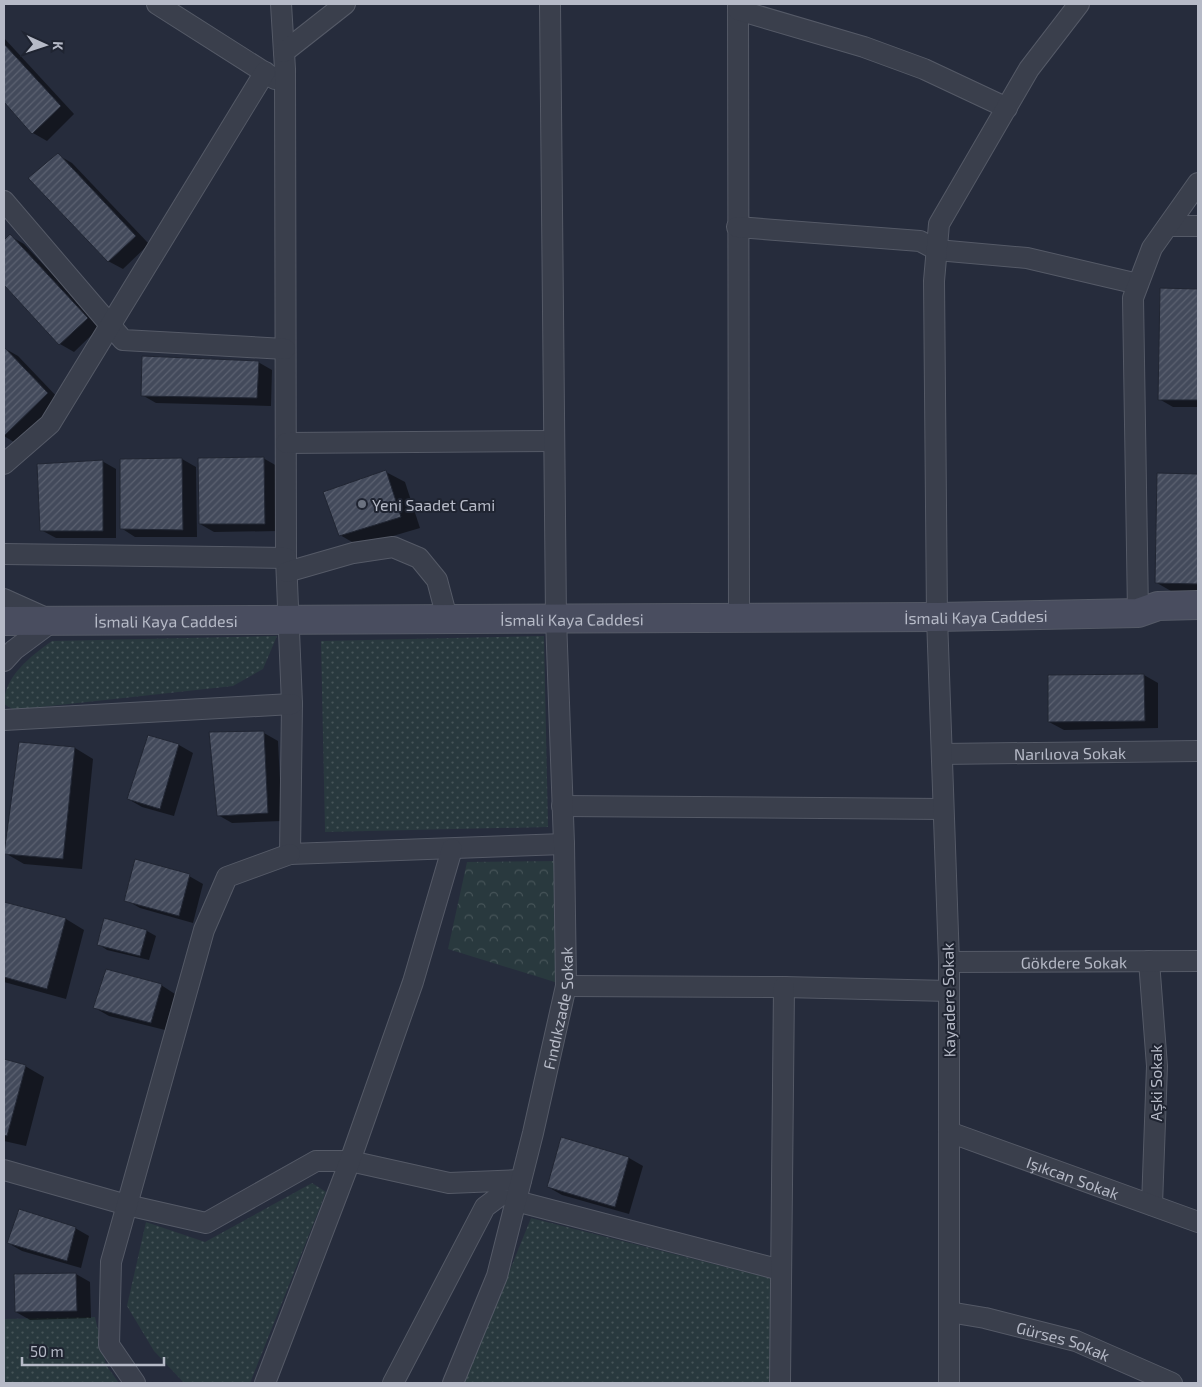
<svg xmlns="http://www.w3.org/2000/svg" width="1202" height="1387" font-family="'Exo 2',sans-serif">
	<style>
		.grass { fill: url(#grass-dots) }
		.park { fill: url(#park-crowns) }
		.shadow { fill: #0007 }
		.building { fill: url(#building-hatch); stroke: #212633 }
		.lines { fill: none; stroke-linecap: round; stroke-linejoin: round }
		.street-casing { stroke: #555a67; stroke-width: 22 }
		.secondary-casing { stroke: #555a67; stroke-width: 30 }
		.street { stroke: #3a3f4c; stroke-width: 20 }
		.secondary { stroke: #494d5f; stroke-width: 28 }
		.worship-dot { fill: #6b7280; stroke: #1f2431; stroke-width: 2 }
		.labels { text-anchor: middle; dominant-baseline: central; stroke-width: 4; stroke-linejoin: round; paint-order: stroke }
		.poi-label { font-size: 16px; fill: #b6bac7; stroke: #1f2431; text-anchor: start }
		.street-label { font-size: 16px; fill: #b6bac7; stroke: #1f2431 }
	</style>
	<defs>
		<pattern id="grass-dots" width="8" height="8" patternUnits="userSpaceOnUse" patternTransform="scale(1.25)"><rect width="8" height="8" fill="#29393e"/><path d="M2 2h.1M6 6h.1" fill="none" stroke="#465458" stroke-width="1.8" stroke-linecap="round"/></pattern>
		<pattern id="park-crowns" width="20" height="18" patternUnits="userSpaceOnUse" patternTransform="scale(1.25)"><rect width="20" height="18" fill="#29393e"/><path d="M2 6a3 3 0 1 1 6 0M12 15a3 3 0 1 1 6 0" fill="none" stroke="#465458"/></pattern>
		<pattern id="building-hatch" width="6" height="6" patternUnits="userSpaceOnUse" patternTransform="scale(1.25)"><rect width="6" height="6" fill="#434a5b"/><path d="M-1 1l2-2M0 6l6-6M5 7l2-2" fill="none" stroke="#5c6271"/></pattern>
	</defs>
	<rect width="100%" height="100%" fill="#262c3c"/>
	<g class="grass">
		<path d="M277,636l-14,33 -30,17 -219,24 -10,-6c0,-28 27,-48 48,-63z"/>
		<path d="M544,636l4,191 -223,5 -4,-191z"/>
		<path d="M312,1183l14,9 -76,191h-66l-30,-32 -27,-45 19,-84 59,20z"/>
		<path d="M531,1218l242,61 -2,104h-307z"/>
		<path d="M95,1317l11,48 13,18h-115v-64z"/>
	</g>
	<path class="park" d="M562,861l-4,122 -110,-34 19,-87z"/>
	<g class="shadow">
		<path d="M4,38l70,76 -27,27 -14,-8 -29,-32z"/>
		<path d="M58,155l14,8 77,81 -26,25 -15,-8z"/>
		<path d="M10,236l14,8 77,82 -27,26 -14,-8 -56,-60v-42z"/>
		<path d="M1161,290h37v117h-25l-14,-8z"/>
		<path d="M4,348l14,8 43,45 -44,43 -13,-8z"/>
		<path d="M258,362l14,8 -1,36 -115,-3 -14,-8z"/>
		<path d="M263,458l14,8 1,65 -64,1 -14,-8z"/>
		<path d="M182,459l14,8 1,70h-62l-14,-9v-67z"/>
		<path d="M102,461l14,8v69h-60l-15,-8z"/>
		<path d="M386,472l19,10 15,46 -61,18 -19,-11z"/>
		<path d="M1158,474l40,1v116h-27l-14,-8z"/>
		<path d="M1144,675l14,8v45l-94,2 -15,-8z"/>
		<path d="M264,733l14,8 4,80 -50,2 -14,-8z"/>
		<path d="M149,736l30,9 14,8 -19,63 -32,-9 -14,-8z"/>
		<path d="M75,748l18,11 -11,110 -58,-5 -19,-11z"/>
		<path d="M189,876l14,8 -10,39 -53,-15 -14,-8z"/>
		<path d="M4,903l62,16 18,11 -18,69 -62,-17z"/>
		<path d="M147,931l9,5 -7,24 -42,-10 -9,-6z"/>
		<path d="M161,985l14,9 -10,36 -56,-14 -14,-8z"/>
		<path d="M4,1061l21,5 19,11 -18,69 -22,-5z"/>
		<path d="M562,1139l67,19 14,8 -14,48 -67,-19 -14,-8z"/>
		<path d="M75,1228l14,8 -8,32 -59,-17 -14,-8z"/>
		<path d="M76,1274l14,8 1,36 -61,2 -14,-8v-36z"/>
	</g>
	<g class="building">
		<path d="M4,44l57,62 -29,28 -28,-32z"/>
		<path d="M58,153l78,83 -28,26 -80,-84z"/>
		<path d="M10,234l78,84 -29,27 -55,-60v-45z"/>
		<path d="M1160,288l38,1v111h-40z"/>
		<path d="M4,347l44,46 -44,43z"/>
		<path d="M142,356l117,5 -2,37 -116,-2z"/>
		<path d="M264,457l1,67h-66l-1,-66z"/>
		<path d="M182,458l1,72 -63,-1v-70z"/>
		<path d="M103,460v71h-63l-3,-67z"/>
		<path d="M386,470l15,47 -62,19 -16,-44z"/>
		<path d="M1157,473l41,1v110l-43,-1z"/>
		<path d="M1144,674l1,47 -97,1v-47z"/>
		<path d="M264,731l4,82 -51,3 -8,-84z"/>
		<path d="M148,735l31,9 -19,65 -33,-10z"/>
		<path d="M19,742l56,5 -12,112 -59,-5z"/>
		<path d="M135,859l55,15 -11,42 -55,-15z"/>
		<path d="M4,902l62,16 -19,71 -43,-12z"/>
		<path d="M104,918l43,12 -7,26 -43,-11z"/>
		<path d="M106,969l56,15 -11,39 -58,-15z"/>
		<path d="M4,1059l22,6 -19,71 -3,-1z"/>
		<path d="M561,1137l68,20 -14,50 -68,-20z"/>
		<path d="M19,1209l57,18 -9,34 -60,-18z"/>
		<path d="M76,1273l1,38 -62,1 -1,-38z"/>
	</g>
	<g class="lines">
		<defs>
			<g id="street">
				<path d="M157,4l118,75"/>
				<path d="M281,4l4,65 1,489 6,146 -2,150 274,-10"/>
				<path d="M738,4l1,613"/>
				<path d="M738,10l126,37 60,22 83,39"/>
				<path d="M284,52l61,-48"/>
				<path d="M4,201l119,139 162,9"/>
				<path d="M1168,226h30"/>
				<path d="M737,227l183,14 17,9 90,8 111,26"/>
				<path d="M286,443l268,-2"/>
				<path d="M4,464l46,-40 215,-352"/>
				<path d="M4,554l282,4"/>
				<path d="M287,572l66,-19 40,-6 26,11 18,22 10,38"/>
				<path d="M4,599l49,22 -39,29 -10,11"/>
				<path d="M1138,613l-5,-315 19,-50 46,-65"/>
				<path d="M4,720l288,-16"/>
				<path id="s1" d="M942,754l256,-3"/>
				<path d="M562,806l381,3"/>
				<path d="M1149,961l8,105 -5,139"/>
				<path id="s2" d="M949,962l249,-1"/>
				<path d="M566,986l218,1 165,4"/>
				<path id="s3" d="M949,1132l249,90"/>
				<path d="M4,1170l123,35 79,18 110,-62h34l99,22 72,-3 -36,27 -92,176"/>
				<path d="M516,1201l265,69"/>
				<path id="s4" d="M949,1312l36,6 91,23 96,42"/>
				<path d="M135,1383l-26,-38 2,-83 93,-332 23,-53 63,-23"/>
				<path d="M265,1383l85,-222 63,-179 39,-133"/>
				<path id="s5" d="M453,1383l44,-107 36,-143 33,-147 -2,-142 -8,-226 -6,-614"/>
				<path d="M780,1383l4,-396"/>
				<path d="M949,1383v-421l-12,-345 -3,-336 5,-57 90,-155 50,-65"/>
			</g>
			<g id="secondary">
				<path id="s6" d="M4,621l933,-4 201,-4 20,-7 40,-1"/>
			</g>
		</defs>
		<use href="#street" class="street-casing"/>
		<use href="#secondary" class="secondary-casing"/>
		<use href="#street" class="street"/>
		<use href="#secondary" class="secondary"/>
	</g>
	<circle class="worship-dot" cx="362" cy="504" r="5"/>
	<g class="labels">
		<g class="poi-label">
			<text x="372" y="504">Yeni Saadet Cami</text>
		</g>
		<g class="street-label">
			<text stroke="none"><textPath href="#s6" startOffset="972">İsmali Kaya Caddesi</textPath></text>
			<text stroke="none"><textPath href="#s6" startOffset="568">İsmali Kaya Caddesi</textPath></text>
			<text stroke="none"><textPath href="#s6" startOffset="162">İsmali Kaya Caddesi</textPath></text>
			<text stroke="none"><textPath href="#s1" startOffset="128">Narılıova Sokak</textPath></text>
			<text stroke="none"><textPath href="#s2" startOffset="125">Gökdere Sokak</textPath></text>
			<text transform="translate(948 1000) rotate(-91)">Kayadere Sokak</text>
			<text stroke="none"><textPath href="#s5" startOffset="391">Fındıkzade Sokak</textPath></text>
			<text transform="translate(1155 1083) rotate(-90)">Aşki Sokak</text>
			<text stroke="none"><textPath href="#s3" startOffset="132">Işıkcan Sokak</textPath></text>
			<text stroke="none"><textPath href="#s4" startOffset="118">Gürses Sokak</textPath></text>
		</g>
	</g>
	<rect width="1202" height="1387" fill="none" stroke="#b6bac7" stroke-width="10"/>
	<g transform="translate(45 45) rotate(93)" stroke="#1f2431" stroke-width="4" paint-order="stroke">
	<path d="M0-4L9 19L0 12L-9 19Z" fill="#b6bac7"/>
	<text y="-8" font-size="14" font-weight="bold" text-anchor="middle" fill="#b6bac7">K</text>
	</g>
	<path d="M22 1357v8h142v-8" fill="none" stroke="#b6bac7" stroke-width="2.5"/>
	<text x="30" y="1357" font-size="15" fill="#b6bac7" stroke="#1f2431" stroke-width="4" paint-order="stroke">50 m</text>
</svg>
